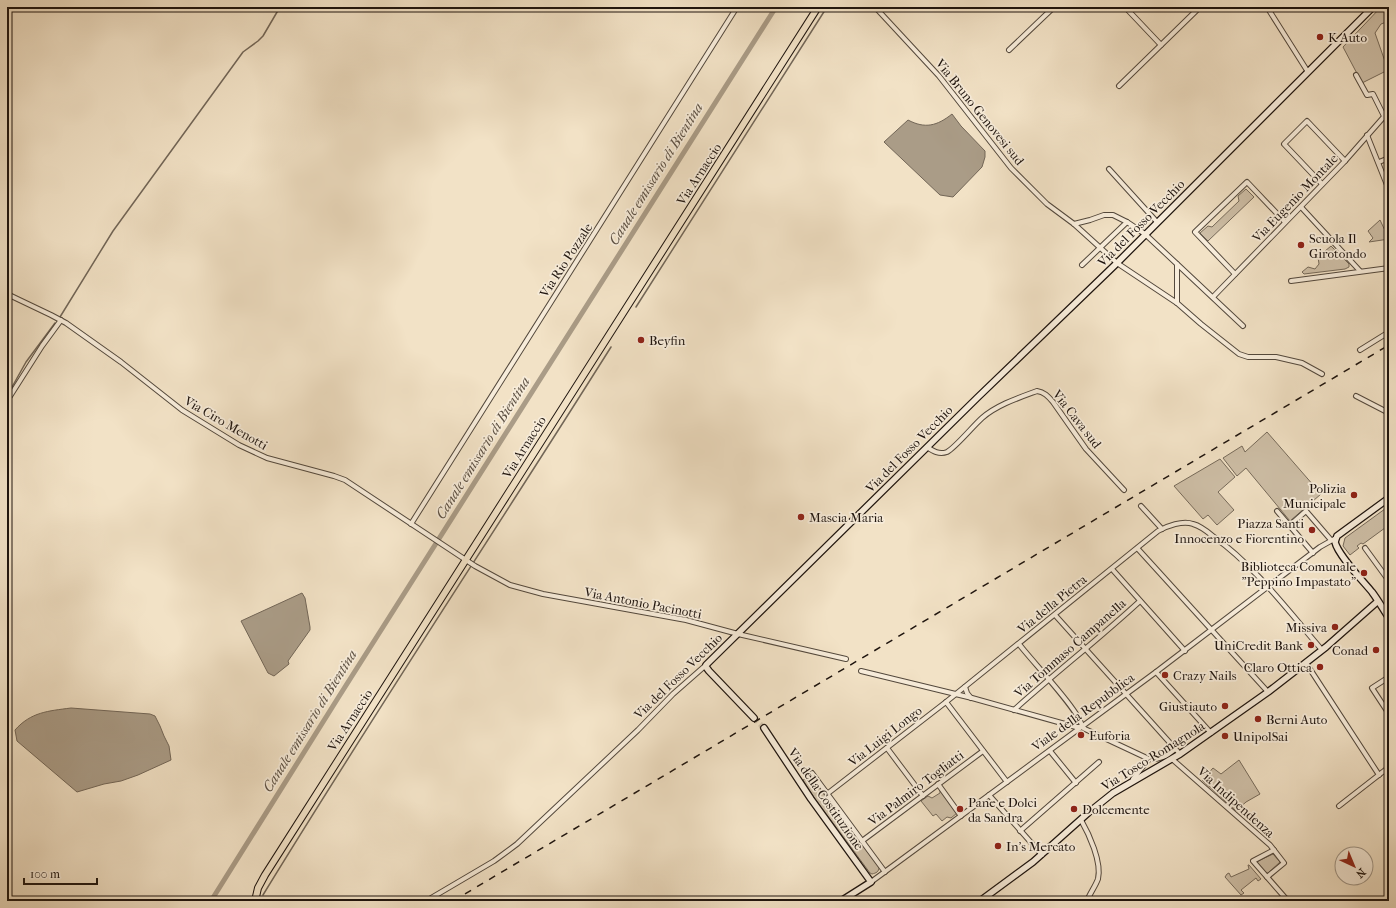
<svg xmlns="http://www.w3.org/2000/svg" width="1396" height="908" font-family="'IM FELL French Canon',serif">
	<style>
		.green { fill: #cebfa7; stroke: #766a5a }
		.water { fill: #aa9c87; stroke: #726657 }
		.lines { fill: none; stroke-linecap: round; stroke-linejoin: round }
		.stream { stroke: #726657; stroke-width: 1.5 }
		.canal { stroke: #aa9c87; stroke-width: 5 }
		.secondary-tunnel { stroke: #d2c3aa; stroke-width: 5.5; stroke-dasharray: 5.5 3; stroke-linecap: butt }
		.street-casing { stroke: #53483c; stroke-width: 6 }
		.secondary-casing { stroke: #1e140e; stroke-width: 8 }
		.primary-casing { stroke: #1e140e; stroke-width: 8 }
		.street { stroke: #f7ecda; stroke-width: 4 }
		.secondary { stroke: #f7ecda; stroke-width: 5.5 }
		.primary { stroke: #f2e2c6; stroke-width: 6 }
		.rail { stroke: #1e140e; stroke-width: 1.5; stroke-dasharray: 7 7; stroke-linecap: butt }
		.poi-dot { fill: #8f2418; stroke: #f7ecda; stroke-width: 1.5 }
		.labels { text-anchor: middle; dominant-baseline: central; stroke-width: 3.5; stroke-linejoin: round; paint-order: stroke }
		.poi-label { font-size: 13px; fill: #1e140e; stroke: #f7ecda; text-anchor: start }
		.street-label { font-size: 13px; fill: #1e140e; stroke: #f7ecda }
		.water-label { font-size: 14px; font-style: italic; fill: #5d5144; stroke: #f7ecda }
	</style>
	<rect width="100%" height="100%" fill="#f2e2c6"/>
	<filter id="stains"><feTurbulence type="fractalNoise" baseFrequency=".005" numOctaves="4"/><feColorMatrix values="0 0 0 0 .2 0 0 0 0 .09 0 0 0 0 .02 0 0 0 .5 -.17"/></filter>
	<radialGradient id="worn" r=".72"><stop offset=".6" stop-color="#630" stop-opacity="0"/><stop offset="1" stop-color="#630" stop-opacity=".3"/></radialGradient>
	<g class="green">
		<path d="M1381,7h8v14l-8,3 -6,9 13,37 -26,13 -19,-36z"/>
		<path d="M1246,189l8,8 -46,44 -8,-8 8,-7 4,1 27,-26 -1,-5z"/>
		<path d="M1380,220l9,19 -20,3 4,-4 -5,-7z"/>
		<path d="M1331,246l18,18v3l-4,2 -41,5 -2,-2 6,-5 7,2 4,-5 -1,-7z"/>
		<path d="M1267,432l54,62 -31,27 -44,-53 -9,8 -14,-18 19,-12 3,6z"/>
		<path d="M1220,459l15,18 -17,15 16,18 -17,15 -9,-10 -5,4 -29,-33z"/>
		<path d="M1389,506v19l-26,19 -2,-1 -4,3 2,2 -9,7 -7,-9 2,-8z"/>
		<path d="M1239,760l21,34 -14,8 -10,9 -34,-31 11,-12 8,6z"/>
		<path d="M810,776l69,91c0,5 -3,6 -7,7l-2,-1 -57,-77 -10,-16z"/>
		<path d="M940,789l17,24 -6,5 -4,-1 -5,4 -6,-7 -3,2 -12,-15 7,-5 4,2 8,-5z"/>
		<path d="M1273,854l7,8 -12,11h-2l-9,-10 1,-2z"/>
		<path d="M1248,865h1l12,14 -3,2 -2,-3 -15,12 3,3 -3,2 -16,-18 2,-3 2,-1 2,4 18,-8z"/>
	</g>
	<g class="water">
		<path d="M952,114l9,12 24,25v6l-3,10 -29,30 -13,-2 -56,-53 24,-22c17,9 29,6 44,-6z"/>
		<path d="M302,593l3,5 5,29v3l-22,31 1,3 -15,12 -6,-3 -27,-52z"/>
		<path d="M71,708l79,6 5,2 5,10 4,10 5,10 2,14 -33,15 -17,6 -17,3 -27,8 -60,-51 -2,-11c16,-18 33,-19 56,-22z"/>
	</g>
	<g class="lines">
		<g class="stream">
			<path d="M636,307l191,-300"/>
			<path d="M60,317l53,-86 130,-179 15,-11 5,-5 17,-29"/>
			<path d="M7,396l19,-34 29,-39"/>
			<path d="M263,895c113,-185 233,-365 348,-548"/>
		</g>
		<path class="canal" d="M211,901l127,-203 438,-691"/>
		<path class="secondary-tunnel" d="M754,718l10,10"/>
		<defs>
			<g id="street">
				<path d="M875,7l64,69 72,92 36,36 27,20 43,39 60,40 24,21 38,30 9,3h28l26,6 20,11"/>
				<path d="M1125,7l36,38"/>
				<path d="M1267,7l41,65"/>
				<path d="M1009,50l45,-43"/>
				<path d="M1356,75l11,20 6,-1 11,22"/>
				<path d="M1119,86l81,-79"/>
				<path d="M1367,135l22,55"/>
				<path d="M1379,162l10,-4"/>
				<path d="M1109,169l48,53"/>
				<path d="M1322,184l-38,-40 23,-23 38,40"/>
				<path d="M1301,207l59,64"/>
				<path d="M1074,224l16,-4 14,-5h9l14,7 18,12 32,30v39"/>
				<path d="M1177,264l66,62"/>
				<path d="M1082,265l45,-43"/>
				<path d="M1235,274l-40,-42 52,-50 38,40"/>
				<path d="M1291,281l98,-13"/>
				<path d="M7,294l44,21 15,8 55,39 61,48 57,35 28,13 67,18 11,4 130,86 35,19 33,9 143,26 52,14 108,25"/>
				<path d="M1213,297l132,-136 44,-50"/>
				<path d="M1360,350l29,-18"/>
				<path d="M1356,396l33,17"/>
				<path d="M7,401l35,-55 19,-26"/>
				<path d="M927,447c6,4 12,8 20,5 8,-4 26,-26 35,-34 15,-13 36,-20 55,-27 7,1 11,5 16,11l33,47 38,41"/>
				<path d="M1141,506l21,23"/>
				<path d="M1277,511l36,42"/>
				<path d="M411,524l326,-517"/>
				<path d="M1289,526l17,-15 25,29"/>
				<path d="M1388,529l1,1"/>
				<path d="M1365,548l24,33"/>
				<path d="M1138,549l130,143"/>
				<path d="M1112,569l73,82"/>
				<path d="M1055,615l125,139"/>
				<path d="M1019,644c10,14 63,69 63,83"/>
				<path d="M1306,663l73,112"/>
				<path d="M861,671l111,27 104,29h6l3,2 64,30c11,1 18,-3 26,-10"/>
				<path d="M1156,672l55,61"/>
				<path d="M1389,677l-17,11 17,26"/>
				<path d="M965,687l2,6 4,5"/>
				<path d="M946,702l61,80"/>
				<path d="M1014,710c41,-37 85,-71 126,-109"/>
				<path d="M887,748l36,48"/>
				<path d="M1050,751l26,32"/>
				<path d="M1172,759l98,86 14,18 -17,14"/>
				<path d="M812,773l73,99"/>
				<path d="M1133,779l16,-20"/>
				<path d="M938,784l23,32"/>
				<path d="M827,794l119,-92 212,-171c9,-5 25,-11 35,-7 8,2 15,8 21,13 40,28 76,76 108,113"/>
				<path d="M989,795l53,60"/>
				<path d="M1339,806l50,-39"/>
				<path d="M1081,820c8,14 21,42 17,59 -3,8 -8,14 -11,22"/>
				<path d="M1020,831l79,-69"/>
				<path d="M862,841l121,-90"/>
				<path d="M1274,850l-21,11 35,40"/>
				<path d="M871,882l285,-210 164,-125 16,-9"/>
				<path d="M426,901l68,-40 23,-17 121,-114 35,-36 33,-29"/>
			</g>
			<g id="secondary">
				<path d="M1389,498l-52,38 -2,6c3,13 27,38 37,50 6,8 11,17 17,26"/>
				<path d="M754,718l-45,-47 -3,-4v-2l271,-267 140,-135 256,-256"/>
				<path d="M764,728l47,71 60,83 -30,19"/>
				<path d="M980,901l53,-39 55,-49 25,-20 67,-39 88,-62 58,-45 51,-45"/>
			</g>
			<path id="primary" d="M255,901l3,-13 7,-13 553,-868"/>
		</defs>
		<use href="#street" class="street-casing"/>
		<use href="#secondary" class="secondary-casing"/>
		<use href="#primary" class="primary-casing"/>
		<use href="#street" class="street"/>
		<use href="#secondary" class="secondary"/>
		<use href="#primary" class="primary"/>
		<path class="rail" d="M453,901l936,-556"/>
	</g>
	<g class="poi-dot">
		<circle cx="1320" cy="37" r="4"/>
		<circle cx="1301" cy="245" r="4"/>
		<circle cx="641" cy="340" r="4"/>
		<circle cx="1354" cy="495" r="4"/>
		<circle cx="801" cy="517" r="4"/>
		<circle cx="1312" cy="530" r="4"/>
		<circle cx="1364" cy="573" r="4"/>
		<circle cx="1335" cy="627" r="4"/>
		<circle cx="1311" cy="645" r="4"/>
		<circle cx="1376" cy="650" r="4"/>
		<circle cx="1320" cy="667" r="4"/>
		<circle cx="1165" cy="675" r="4"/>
		<circle cx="1225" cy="706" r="4"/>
		<circle cx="1258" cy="719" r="4"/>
		<circle cx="1081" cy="735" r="4"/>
		<circle cx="1225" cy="736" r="4"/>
		<circle cx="960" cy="809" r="4"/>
		<circle cx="1074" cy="809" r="4"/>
		<circle cx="998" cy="846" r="4"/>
	</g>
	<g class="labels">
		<g class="poi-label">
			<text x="1328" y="37">K Auto</text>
			<text x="1309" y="238">Scuola Il<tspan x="1309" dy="15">Girotondo</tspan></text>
			<text x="649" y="340">Beyfin</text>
			<text x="1346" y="488" text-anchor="end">Polizia<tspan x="1346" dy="15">Municipale</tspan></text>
			<text x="809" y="517">Mascia Maria</text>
			<text x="1304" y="523" text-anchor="end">Piazza Santi<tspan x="1304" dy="15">Innocenzo e Fiorentino</tspan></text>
			<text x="1356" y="566" text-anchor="end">Biblioteca Comunale<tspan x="1356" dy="15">"Peppino Impastato"</tspan></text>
			<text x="1327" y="627" text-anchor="end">Missiva</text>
			<text x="1303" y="645" text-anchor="end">UniCredit Bank</text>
			<text x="1368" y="650" text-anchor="end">Conad</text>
			<text x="1312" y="667" text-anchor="end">Claro Ottica</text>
			<text x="1173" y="675">Crazy Nails</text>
			<text x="1217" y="706" text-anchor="end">Giustiauto</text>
			<text x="1266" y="719">Berni Auto</text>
			<text x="1089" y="735">Euforia</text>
			<text x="1233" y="736">UnipolSai</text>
			<text x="968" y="802">Pane e Dolci<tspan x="968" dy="15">da Sandra</tspan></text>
			<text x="1082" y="809">Dolcemente</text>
			<text x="1006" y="846">In's Mercato</text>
		</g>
		<g class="street-label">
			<text transform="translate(980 112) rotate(51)">Via Bruno Genovesi sud</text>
			<text transform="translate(699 174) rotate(-57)">Via Arnaccio</text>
			<text transform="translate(1295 198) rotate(-46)">Via Eugenio Montale</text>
			<text transform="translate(1141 223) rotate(-45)">Via del Fosso Vecchio</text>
			<text transform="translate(566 260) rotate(-57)">Via Rio Pozzale</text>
			<text transform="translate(1077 419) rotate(52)">Via Cava sud</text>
			<text transform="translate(226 423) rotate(30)">Via Ciro Menotti</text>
			<text transform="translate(524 447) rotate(-58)">Via Arnaccio</text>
			<text transform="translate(909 449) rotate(-45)">Via del Fosso Vecchio</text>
			<text transform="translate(643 603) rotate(11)">Via Antonio Pacinotti</text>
			<text transform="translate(1052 604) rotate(-39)">Via della Pietra</text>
			<text transform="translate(1070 648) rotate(-41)">Via Tommaso Campanella</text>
			<text transform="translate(678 676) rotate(-44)">Via del Fosso Vecchio</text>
			<text transform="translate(1083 712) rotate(-36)">Viale della Repubblica</text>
			<text transform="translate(350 720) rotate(-57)">Via Arnaccio</text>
			<text transform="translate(885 736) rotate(-38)">Via Luigi Longo</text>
			<text transform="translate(1153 756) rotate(-32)">Via Tosco-Romagnola</text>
			<text transform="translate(916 788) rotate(-37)">Via Palmiro Togliatti</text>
			<text transform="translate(826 799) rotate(55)">Via della Costituzione</text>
			<text transform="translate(1236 802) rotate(42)">Via Indipendenza</text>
		</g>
		<g class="water-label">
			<text transform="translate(656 174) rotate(-58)">Canale emissario di Bientina</text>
			<text transform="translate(483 448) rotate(-58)">Canale emissario di Bientina</text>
			<text transform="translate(310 721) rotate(-58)">Canale emissario di Bientina</text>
		</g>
	</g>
	<rect width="1396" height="908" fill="none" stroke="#f2e2c6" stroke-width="24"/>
	<rect x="8" y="8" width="1380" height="892" fill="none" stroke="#1e140e" stroke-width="2"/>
	<rect x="12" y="12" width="1372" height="884" fill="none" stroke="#1e140e"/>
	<g transform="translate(1354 866) rotate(136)"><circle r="19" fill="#f7ecda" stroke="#a09688"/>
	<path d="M0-3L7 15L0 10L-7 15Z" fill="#8f2418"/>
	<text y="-6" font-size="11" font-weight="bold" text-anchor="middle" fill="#1e140e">N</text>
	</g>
	<path d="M24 878v6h73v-6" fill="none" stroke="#1e140e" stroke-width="2"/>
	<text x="30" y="878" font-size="12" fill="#1e140e" stroke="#f7ecda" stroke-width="3" paint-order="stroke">100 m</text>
	<rect width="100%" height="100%" filter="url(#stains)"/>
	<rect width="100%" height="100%" fill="url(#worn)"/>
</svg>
